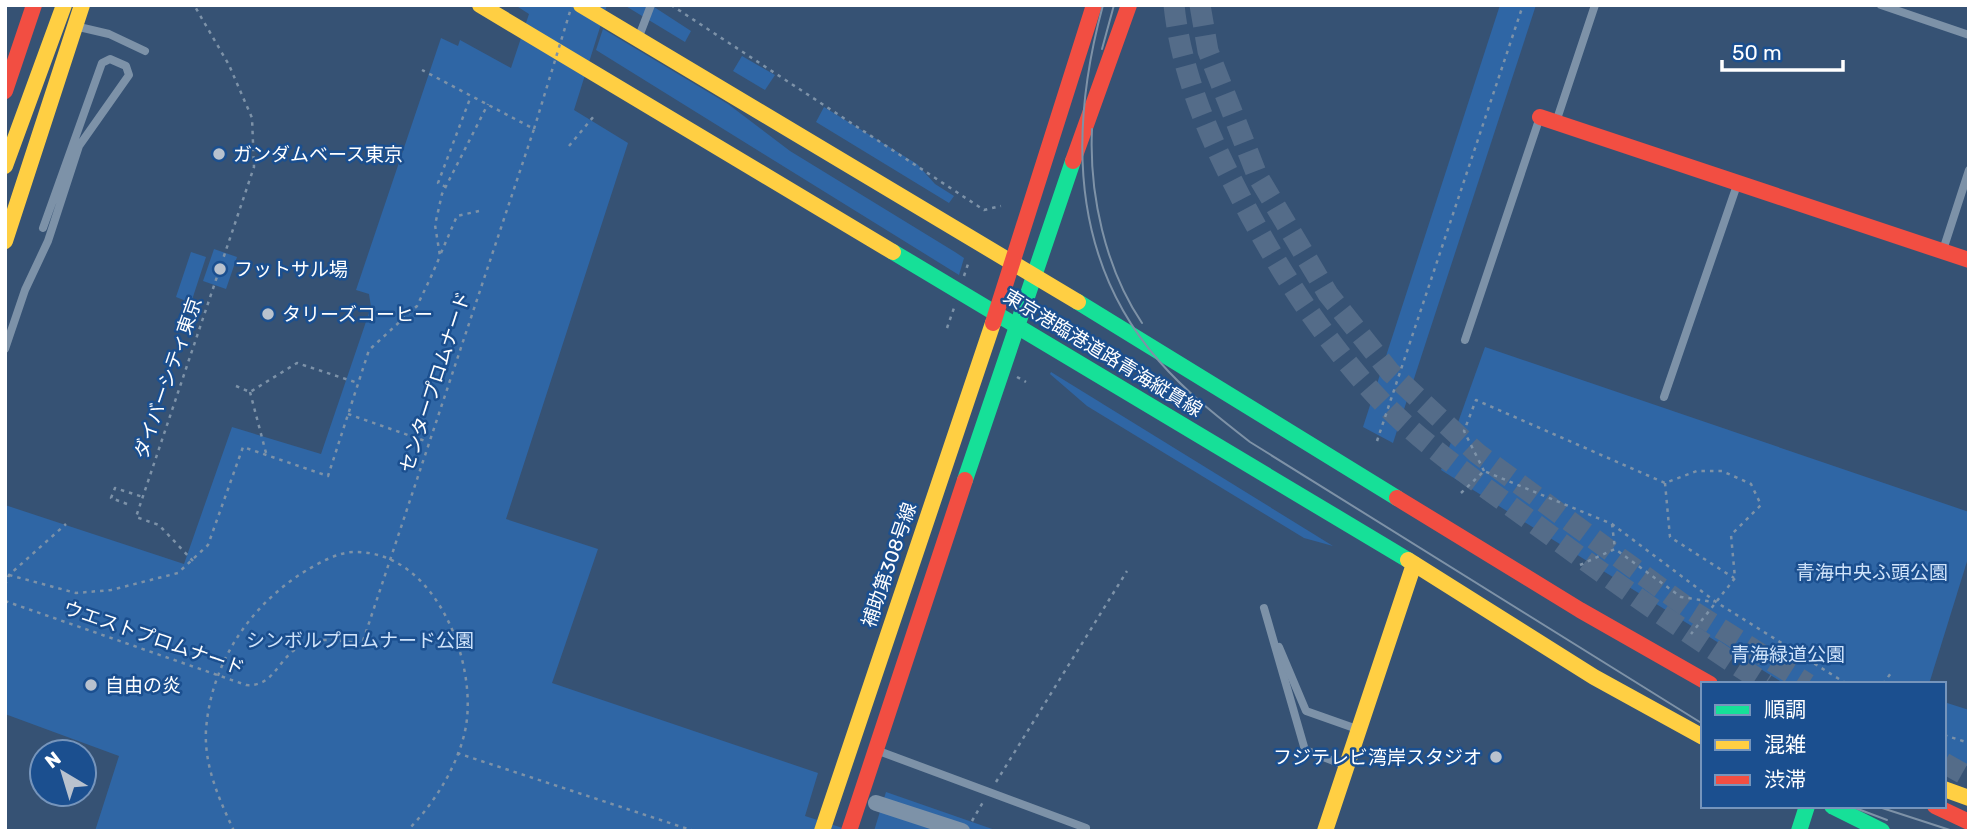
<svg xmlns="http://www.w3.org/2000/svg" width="1974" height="836" font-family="Rubik,'Noto Sans JP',sans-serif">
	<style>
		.green { fill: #2f66a5 }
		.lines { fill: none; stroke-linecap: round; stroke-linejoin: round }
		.secondary-tunnel { stroke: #546c89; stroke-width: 21; stroke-dasharray: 21 10; stroke-linecap: butt }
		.path { stroke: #7d92a8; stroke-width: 2.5; stroke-dasharray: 3.5 5; stroke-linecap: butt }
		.lane { stroke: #7d92a8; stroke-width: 8 }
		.street { stroke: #7d92a8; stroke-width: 16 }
		.fast { stroke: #16e098; stroke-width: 16 }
		.slow { stroke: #ffcf43; stroke-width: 16 }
		.jam { stroke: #f24e42; stroke-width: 16 }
		.tram { stroke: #7e92a7; stroke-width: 2 }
		.path-bridge { stroke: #7d92a8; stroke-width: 2.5; stroke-dasharray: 3.5 5; stroke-linecap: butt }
		.poi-dot { fill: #b9c2ce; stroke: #1b4f8f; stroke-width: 2.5 }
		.labels { text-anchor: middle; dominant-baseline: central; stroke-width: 5; stroke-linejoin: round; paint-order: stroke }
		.poi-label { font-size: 19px; fill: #fff; stroke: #1b4f8f; text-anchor: start }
		.street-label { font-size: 19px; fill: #fff; stroke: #1b4f8f }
		.park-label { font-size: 19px; fill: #cfe3fa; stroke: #1b4f8f }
	</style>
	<rect width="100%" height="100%" fill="#365274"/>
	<g class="green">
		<path d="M515,5h92l-33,105 54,33 -122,376 92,30 -46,134 266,90 -13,43 47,15h-757l24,-75 -114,-42v-209l179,59 48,-137 89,27 50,-147 -2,-13 -13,-4 85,-252 17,8 2,-6 51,28 18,-54z"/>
		<path d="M624,5h27l40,26 -6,11z"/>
		<path d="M1500,5h36l-143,438 -30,-16z"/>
		<path d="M603,29l125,75 62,47 165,101 9,6 -5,17 -363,-225z"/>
		<path d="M742,56l33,19 -10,15 -32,-19z"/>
		<path d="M824,107l93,57 18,20 19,12 -5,7 -133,-81z"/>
		<path d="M214,249l23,8 -11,32 -23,-8z"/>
		<path d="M191,252l15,5 -15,46 -15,-6z"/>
		<path d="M1485,347l484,165v43l-40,129h-144l-344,-214z"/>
		<path d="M1051,372l282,174 -29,-8 -217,-132 -37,-32z"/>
		<path d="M1944,702l25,8v57l-25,-8z"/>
		<path d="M886,792l112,39h-124z"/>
	</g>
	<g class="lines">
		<g class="secondary-tunnel">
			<path d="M1174,5c7,67 34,130 65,189 36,70 77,134 129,193 46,52 107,93 163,134 77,57 154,111 235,163"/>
			<path d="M1200,5l8,46 49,124 71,119 62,78 87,81 211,155 120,76"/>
			<path d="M1944,763l25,14"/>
		</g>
		<g class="path">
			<path d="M671,5l313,205 17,-4"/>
			<path d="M569,146l25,-30"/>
			<path d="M446,187l-8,-4 33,-87"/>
			<path d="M441,253l16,-37 22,-5"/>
			<path d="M964,276l5,-15"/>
			<path d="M947,328l7,-20"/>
			<path d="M1017,377l9,5"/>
			<path d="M236,386l14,6 47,-29 61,20"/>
			<path d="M250,392l16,61"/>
			<path d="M348,414l80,28"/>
			<path d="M1377,441l146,-436"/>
			<path d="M1484,471l-20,-40 12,-31 189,83 32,-12h25l29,13 10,21 -30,30 4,43 -44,56"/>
			<path d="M1665,483l5,54 64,41"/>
			<path d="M1461,493l23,-22 128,53 104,78 131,82"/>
			<path d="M127,504l-16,-6 4,-10 28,9"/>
			<path d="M1612,524l3,25"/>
			<path d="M193,561l-34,-36 -23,-8 118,-350 -2,-49 -23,-53 -35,-60"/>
			<path d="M1580,565l35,-16 66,48 33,5"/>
			<path d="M9,575l67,18 35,-3 67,-17 30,-28 35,-98 85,29 41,-126 48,-44 13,-27 10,-23 -5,-31 7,-31 46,-90"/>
			<path d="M5,585l4,-10 57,-51"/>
			<path d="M5,601l241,84c25,2 30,-20 47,-34 19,-16 46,-11 69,-7l172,-515 -112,-59"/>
			<path d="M1883,684l8,-11"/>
			<path d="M1944,735l25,8"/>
			<path d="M457,753l237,78"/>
			<path d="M996,782l131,-211"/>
			<path d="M972,821l11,-19"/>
			<path d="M234,831c-15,-32 -30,-65 -28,-101 5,-68 45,-126 101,-160 14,-8 33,-19 50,-18 78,1 120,108 109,174 -7,39 -32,78 -59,105"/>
		</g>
		<g class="lane">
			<path d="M1881,5l88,30"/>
			<path d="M79,27l30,7 36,17"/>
			<path d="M638,39l13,-34"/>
			<path d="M1556,122l39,-117"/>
			<path d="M1943,250l26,-80"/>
			<path d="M1465,340l75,-223"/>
			<path d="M5,349l20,-59 23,-49 31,-95 50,-71 -3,-9 -16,-7 -8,4 -59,165"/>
			<path d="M1664,397l73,-212"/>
			<path d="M1264,608l41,142 39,15"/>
			<path d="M1279,647l27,64 51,18"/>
			<path d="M876,750l210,78"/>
		</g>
		<path class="street" d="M876,803l86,28"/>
		<g class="fast">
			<path d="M893,252l515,308"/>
			<path d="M1078,302l319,196"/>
			<path d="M965,480l108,-319"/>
			<path d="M1832,806l50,25"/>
			<path d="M1799,831l8,-25"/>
		</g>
		<g class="slow">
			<path d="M480,5l413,247"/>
			<path d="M581,5l497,297"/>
			<path d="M5,166l59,-161"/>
			<path d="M5,241l77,-236"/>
			<path d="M1408,560l186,117 109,60"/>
			<path d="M1944,789l25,9"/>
			<path d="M822,831l171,-508"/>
			<path d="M1325,831l89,-267"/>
		</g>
		<g class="jam">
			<path d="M5,91l29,-86"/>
			<path d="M1540,117l429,143"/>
			<path d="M1073,161l56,-156"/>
			<path d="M993,323l101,-318"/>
			<path d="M1397,498l183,112 130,74"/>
			<path d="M1935,806l34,16"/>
			<path d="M849,831l116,-351"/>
		</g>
		<g class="tram">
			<path d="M1103,5c-34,125 -33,254 56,356 27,31 59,56 91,81l453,282"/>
			<path d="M1102,49l12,-44"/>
			<path d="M1092,129c-3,65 13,139 50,194"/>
			<path d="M1850,806l37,14"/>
			<path d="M1876,806l77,25"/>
		</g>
		<path class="path-bridge" d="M534,129l38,-124"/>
	</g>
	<g class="poi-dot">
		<circle cx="219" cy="154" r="7"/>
		<circle cx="220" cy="269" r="7"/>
		<circle cx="268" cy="314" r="7"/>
		<circle cx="91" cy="685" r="7"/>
		<circle cx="1496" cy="757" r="7"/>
	</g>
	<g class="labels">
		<g class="poi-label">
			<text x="233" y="154">ガンダムベース東京</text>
			<text x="234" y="269">フットサル場</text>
			<text x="282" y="314">タリーズコーヒー</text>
			<text x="105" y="685">自由の炎</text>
			<text x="1482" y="757" text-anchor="end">フジテレビ湾岸スタジオ</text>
		</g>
		<g class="street-label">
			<text transform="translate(1103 353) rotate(31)">東京港臨港道路青海縦貫線</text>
			<text transform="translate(168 378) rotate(-71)">ダイバーシティ東京</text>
			<text transform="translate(435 382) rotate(-72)">センタープロムナード</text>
			<text transform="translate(889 565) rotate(-71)">補助第308号線</text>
			<text transform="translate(154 638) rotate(19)">ウエストプロムナード</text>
		</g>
		<g class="park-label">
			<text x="1872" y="572">青海中央ふ頭公園</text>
			<text x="360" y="640">シンボルプロムナード公園</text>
			<text x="1788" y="654">青海緑道公園</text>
		</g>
	</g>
	<rect width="1974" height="836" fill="none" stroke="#ffffff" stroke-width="14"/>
	<rect x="1701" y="682" width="245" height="126" fill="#1b4f8f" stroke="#7695bc" stroke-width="2"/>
	<rect x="1715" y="705" width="35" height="10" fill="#16e098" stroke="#7695bc" stroke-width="2"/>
	<text x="1764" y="717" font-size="21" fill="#ffffff">順調</text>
	<rect x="1715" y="740" width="35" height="10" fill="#ffcf43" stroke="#7695bc" stroke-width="2"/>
	<text x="1764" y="752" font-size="21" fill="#ffffff">混雑</text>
	<rect x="1715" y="775" width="35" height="10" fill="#f24e42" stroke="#7695bc" stroke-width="2"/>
	<text x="1764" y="787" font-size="21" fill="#ffffff">渋滞</text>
	<g transform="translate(63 773) rotate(322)"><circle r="33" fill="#1b4f8f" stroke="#7695bc" stroke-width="2"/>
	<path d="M0-5L12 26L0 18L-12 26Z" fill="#b9c2ce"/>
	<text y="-10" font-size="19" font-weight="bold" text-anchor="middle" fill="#ffffff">N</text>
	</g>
	<path d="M1722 60v10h121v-10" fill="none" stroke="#ffffff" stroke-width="3.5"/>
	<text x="1732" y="60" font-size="21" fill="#ffffff" stroke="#1b4f8f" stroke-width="5" paint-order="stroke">50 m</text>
</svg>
